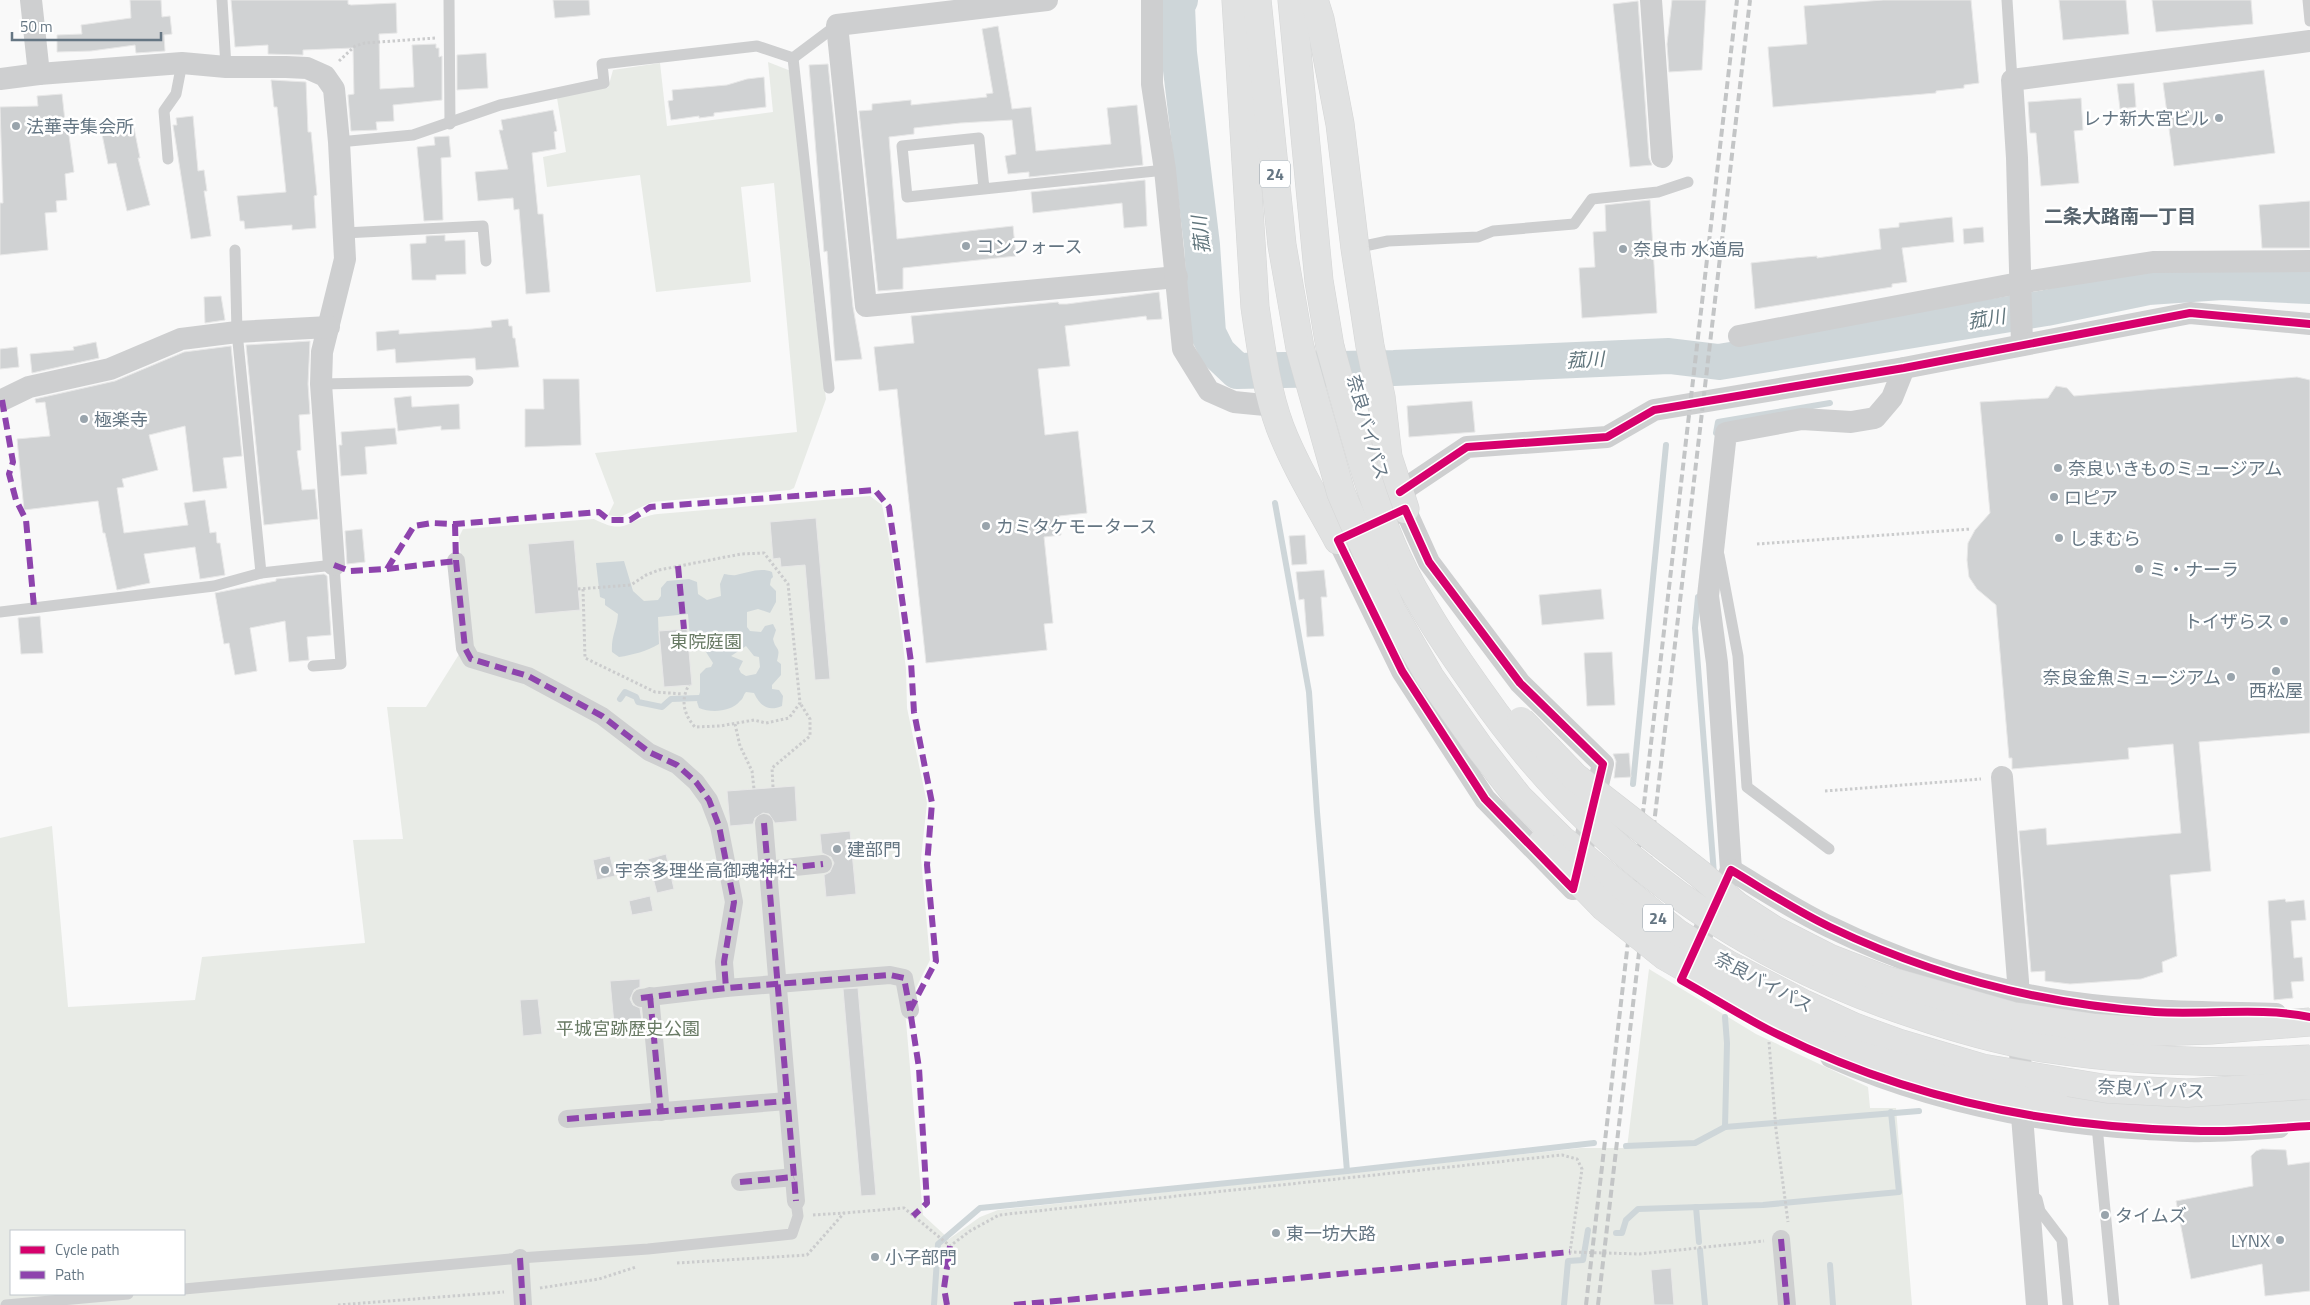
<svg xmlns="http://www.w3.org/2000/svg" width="2310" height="1305" font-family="'Titillium Web','Noto Sans JP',sans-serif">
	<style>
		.green { fill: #e8ebe6; fill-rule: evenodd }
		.water { fill: #ced6d9; fill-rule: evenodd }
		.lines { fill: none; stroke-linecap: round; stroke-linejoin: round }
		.stream { stroke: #ced6d9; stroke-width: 6 }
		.river { stroke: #ced6d9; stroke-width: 36 }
		.building { fill: #d0d2d3; stroke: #e8e8e8 }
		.trunk-casing { stroke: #d5d6d6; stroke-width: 29 }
		.path { stroke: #cbcccd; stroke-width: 3; stroke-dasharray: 2.5 2.5; stroke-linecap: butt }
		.service { stroke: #cecfd0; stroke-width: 11 }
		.pedestrian { stroke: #cecfd0; stroke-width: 18 }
		.minor { stroke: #cecfd0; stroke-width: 22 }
		.trunk { stroke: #e1e2e2; stroke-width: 28 }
		.rail { stroke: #c3c5c6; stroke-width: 4; stroke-dasharray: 8 4; stroke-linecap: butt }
		.trunk-bridge-casing { stroke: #d5d6d6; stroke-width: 29; stroke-linecap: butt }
		.trunk-bridge { stroke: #e1e2e2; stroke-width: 28 }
		.quiet { stroke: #8e44ad; stroke-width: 6; stroke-dasharray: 12 6; stroke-linecap: butt }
		.cycleway-casing { stroke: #fff; stroke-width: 11 }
		.cycleway { stroke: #d6006c; stroke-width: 8 }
		.poi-dot { fill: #99a4ac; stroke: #fff; stroke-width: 2 }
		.labels { text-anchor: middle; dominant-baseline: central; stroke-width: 5; stroke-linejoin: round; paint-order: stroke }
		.shield { fill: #fff; stroke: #939fa8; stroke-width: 1 }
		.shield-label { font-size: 16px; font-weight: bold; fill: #657683 }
		.poi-label { font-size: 18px; fill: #657683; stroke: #fff; text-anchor: start }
		.street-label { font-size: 18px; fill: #657683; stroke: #fff }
		.park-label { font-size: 18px; fill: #687a64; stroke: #fff }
		.neighbourhood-label { font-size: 19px; font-weight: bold; fill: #57646e; stroke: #fff }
		.water-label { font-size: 19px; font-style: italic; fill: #60757c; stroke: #fff }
	</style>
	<rect width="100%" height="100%" fill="#f9f9f9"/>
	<g class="green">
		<path d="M768,62l23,9 20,206 15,122 -32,89 -4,2 -138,12 -32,15 -12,-2 6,-12 -19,-50 202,-21 -23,-249 -33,4 10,95 -95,10 -16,-117 -93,12 -4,-30 23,-5 -9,-54 47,-12 4,2 5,-18 47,-7 7,63 106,-14z"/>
		<path d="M870,496l12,9 9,44 15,120 1,39 20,95 -6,55 9,102 -25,50 18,205 26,24 31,-22 18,-7 583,-62h46l22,-179 107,65 112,53 2,21h26l16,197h-1912v-467l52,-12 16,181 127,-7 7,-43 163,-14 -12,-103 50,-1 -16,-132h39l42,-67 -9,-103 4,-8 131,-10c34,18 33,-1 64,-5zM11,1231h173v63h-173z"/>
	</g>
	<path class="water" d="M624,561l9,30 11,10 14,-1 3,-4v-8l6,-7 22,-2 8,3 1,12 9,6 14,-4 -1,-12 4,-10c3,0 8,2 12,1 11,-2 24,-8 36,-3l1,5 -2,2 -1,6 6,6v11l-6,11 -12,-4 -11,3v15l3,4 11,1 4,-6 8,-2 3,6 -3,9c3,13 8,6 4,22l4,3v11l-9,10v4l7,1 4,6 -1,10c-14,6 -22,0 -28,-13l-8,-1c-3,3 -2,6 -6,9 -9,11 -29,12 -41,7l-2,-6 3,-10v-18l6,-6 5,-1 2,-4 -7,-11 9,-6v-7l-4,-6 -6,3 4,4 -5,8h-6l-2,-5 -6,-4 -2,-25 -30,3 1,27c-12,7 -26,11 -40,13l-7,-5c-1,-16 5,-23 6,-38l-13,-9v-6l-5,-2 -4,-34zM746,646l8,10 5,1 1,10 -4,7 -10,2 -5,-3 -2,-4 4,-8 -12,-5z"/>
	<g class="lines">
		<g class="stream">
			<path d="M1716,433l2,-11 112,-19"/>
			<path d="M1275,503l34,189 8,120 30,359"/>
			<path d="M1698,597l-3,31 19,246"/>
			<path d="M620,699l5,-7 11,5 2,5 24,5 9,-8 28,-1"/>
			<path d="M1633,784l33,-339"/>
			<path d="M1725,1017l2,26 -2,84"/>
			<path d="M1626,1146l69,-3 30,-16 194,-16"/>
			<path d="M1696,1207l3,35"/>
			<path d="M1616,1233h6l4,-13 12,-11 125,-4 136,-13 -8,-80"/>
			<path d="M1700,1250l5,55"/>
			<path d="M1830,1265l3,40"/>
			<path d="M934,1305l4,-61 42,-36 367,-37 247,-28"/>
			<path d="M1564,1305l4,-44 15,-1 5,-30"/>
		</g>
		<path class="river" d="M1180,0l-3,6 2,47 23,192 6,88 10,20 19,18 157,-3 275,-12 50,6 327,-54 102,-21 74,-5 88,4"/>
	</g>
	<g class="building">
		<path d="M130,0h31l1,17 8,-1 2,18 -8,1 1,16 -29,2 -1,-8 -44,6 -34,1v-17l25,-1 -1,-9 50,-7z"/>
		<path d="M231,0h117v4l3,1 45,-2 1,30 -18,1 1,55 34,-2 -2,-42 24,-1v4h3v9l3,-1v44l-49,5 1,16 -18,1 1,8 -26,1 -3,-36 6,-1 -1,-46 -50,2v5l-35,-1v-9l-33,2z"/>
		<path d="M553,0h36l1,15 -35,3z"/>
		<path d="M1672,0h34l-4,70 -33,2 -2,-28z"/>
		<path d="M1883,0h88l8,83 -15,2v3l-28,3v2l-163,14 -5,-60 39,-3 -3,-38z"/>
		<path d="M2059,0h67l3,34 -66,6z"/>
		<path d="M2152,0h99l2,24 -97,8z"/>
		<path d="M1638,1l11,157 3,7 -22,2 -17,-163z"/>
		<path d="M998,26l14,83 19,-2 5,44 75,-7 -4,-36 30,-3 6,60 -114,12v-5l-21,2 -3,-18 11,-2 -4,-34 -52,3 -46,5v6l-25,3 8,102 116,-13 3,30 -113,12v21l-25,2 -19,-180 13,-1v-6l39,-4v5l76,-8 -1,-3 7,-1 -11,-64z"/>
		<path d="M486,53l2,35 -31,2v-35z"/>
		<path d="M828,64l25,243 9,52 -27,2 -8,-110 -3,1 -15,-187z"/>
		<path d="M2264,70l11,83 -101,13 -11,-83z"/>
		<path d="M764,77l2,30 -52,6v3l-15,2v-2l-28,4 -3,-19 5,-1 -1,-10 55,-5 20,-6z"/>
		<path d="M271,80l35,2 2,50h3l6,63 -3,1 2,32 -24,2v-5l-47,4 -1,-8h-4l-3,-25 49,-4 -9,-85h-3z"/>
		<path d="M2134,83l2,24 -16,2 -3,-25z"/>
		<path d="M62,94l3,27h2l7,51 -9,2 2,26 -11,1 1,11 -12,1 3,37 -48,5v-52h3l-3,-96 38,-1 -1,-10z"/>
		<path d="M2081,98l2,32 -9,1 5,52 -38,3 -5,-53h-6l-2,-31z"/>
		<path d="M553,110l4,21 -3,1 2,17 -24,4 6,61h5l7,78 -24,2 -7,-85 -5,1 -1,-12 -35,3 -3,-29 33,-3 -9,-39h4l-2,-10z"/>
		<path d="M193,116l5,55 6,-1 3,21h-3l7,45 -20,3 -18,-114h4l-1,-7z"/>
		<path d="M133,123l7,35h-2l12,47 -23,6 -11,-48 -8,1 -7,-35z"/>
		<path d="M449,136l2,21 -10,1 2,62 -19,1 -7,-74 18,-2 -1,-8z"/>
		<path d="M1145,180l2,46 -23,2 -2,-25 -89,10 -2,-21z"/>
		<path d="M1650,200l7,113 -75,5 -3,-50 16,-1 -2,-35 13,-1 -1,-26z"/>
		<path d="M2310,201v47h-48l-3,-43z"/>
		<path d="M1952,217l2,25 -52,6 5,34 -15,2v3l-137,22 -4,-46 44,-5 22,-2v2l64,-9 -2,-20 20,-2v-4z"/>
		<path d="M1983,227l1,15 -20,2 -1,-15z"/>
		<path d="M445,235v6l20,-1 1,34 -30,1v5h-24l-2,-36 16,-1v-7z"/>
		<path d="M1159,292l3,27 -15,1 -1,-4 -81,10 5,40 -32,3 7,66 33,-4 9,82 -28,3 2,19 -17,2 9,86 -9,1 3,26 -121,13 -29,-274 -18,2 -5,-44 40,-4 -3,-27 147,-14 1,2h8z"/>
		<path d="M221,296l4,24 -20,3 -1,-26z"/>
		<path d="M508,319l1,7h3l1,12h2l4,29 -43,3 -1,-12 -79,5 -1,-14 -18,2 -1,-19 23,-2v4l74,-5 19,-2 -1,-6z"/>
		<path d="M310,341l-2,43 2,30 -11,1 2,35 -4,1 5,39 13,-1 3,30 -54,6 -18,-180z"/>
		<path d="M96,342l3,16 -67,15 -2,-19 44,-4 -1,-3z"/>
		<path d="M231,346l11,110 -19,2 4,30 -34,4 -8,-66 -36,9 9,35 -36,9 2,8 -7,1 7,45 64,-8 -4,-22 21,-3 5,33 6,-1 1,11h3l5,32 -25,4 -5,-32 -51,7 6,29 -33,7 -12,-57h-2l-5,-32 -74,9 -7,-71 33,-3 -5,-34 -9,1 -1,-4 80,-18 69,-29z"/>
		<path d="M17,347l2,20 -19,2v-20z"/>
		<path d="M2297,377l13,3v353l-111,9 12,129 -41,4 7,81 -15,6 1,10 -22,7 -71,5 -25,-3v-10l-14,1 -12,-141 27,-3 1,17 134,-12 -8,-89 -45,4 1,11 -117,10v-11h-3l-13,-153 -19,-16 -8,-12 -2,-17 1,-17 7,-13 15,-17 -10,-111 68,-4 8,-12 11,2 7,8z"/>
		<path d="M543,379h36l2,66 -56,2v-38h19z"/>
		<path d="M411,396l1,11 47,-3 1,25 -19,1v-4l-43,5 -4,-33z"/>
		<path d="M1472,401l3,31 -66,5 -2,-31z"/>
		<path d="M395,428l2,16 -32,3 2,27 -26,2 -2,-31h3l-1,-13z"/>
		<path d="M816,518l14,161 -15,1 -10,-115 -24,2 -1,-9 -7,1 -3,-37z"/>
		<path d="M362,529l3,33 -18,2 -2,-33z"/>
		<path d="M1305,535l2,29 -15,1 -3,-29z"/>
		<path d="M574,540l6,70 -45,4 -7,-70z"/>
		<path d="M1324,570l3,27h-6l3,39 -17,1 -3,-38 -5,1 -3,-28z"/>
		<path d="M324,574l3,2 4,59 -24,2 2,23 -20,2 -4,-41 -35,7 7,43 -22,4 -6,-32 -5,1 -9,-51 61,-12v-2z"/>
		<path d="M1601,589l3,30 -62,6 -3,-30z"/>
		<path d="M40,616l3,37 -22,1 -3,-36z"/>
		<path d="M687,629l5,56 -28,2 -5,-56z"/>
		<path d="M1612,652l3,53 -28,1 -3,-53z"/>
		<path d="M1629,753l2,24 -17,1 2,-17 -3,-7z"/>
		<path d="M795,786l2,35 -22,2 -6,-9 -6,-1 -8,5 -2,6 -23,2 -3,-35z"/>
		<path d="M850,831l6,63 -30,3 -2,-22 6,-3 4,-9 -3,-6 -9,-4 -2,-19z"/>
		<path d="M666,854l8,35 -17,4 -9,-34z"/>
		<path d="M610,856l5,20 -18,4 -4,-20z"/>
		<path d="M650,896l3,15 -21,4 -3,-14z"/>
		<path d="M2285,899l1,3 18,-2 2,20 -15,1 3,37 8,-1 2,24 -13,1 2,16 -19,2 -6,-99z"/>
		<path d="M640,979v8l-6,3 -4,9 3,6 7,3 2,14 -28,2 -4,-43z"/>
		<path d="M858,988l18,207 -15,1 -18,-207z"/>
		<path d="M538,999l4,35 -19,2 -3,-36z"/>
		<path d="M2262,1149l24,1 2,15 22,-3v129l-45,5 -3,-32 -71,15 -15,-78 77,-15 -2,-30 5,-5z"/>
		<path d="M1671,1268l3,37h-20l-3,-35z"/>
	</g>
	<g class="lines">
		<defs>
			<g id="trunk">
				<path d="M1236,0l19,307c6,40 11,82 25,120 15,39 38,76 58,113"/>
				<path d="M1257,0l25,245 18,103"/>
				<path d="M1292,0l27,281 11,66"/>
				<path d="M1314,0l6,19 20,105 15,124 15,98 11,51 7,60 17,52"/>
				<path d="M2057,1106l116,11 137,-3"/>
			</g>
		</defs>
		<use href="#trunk" class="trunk-casing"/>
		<g class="path">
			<path d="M339,61l16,-15 10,-3 71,-5"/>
			<path d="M1757,544l214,-15"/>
			<path d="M578,589l53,-4 15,-10 13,-5 82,-16 23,-1 24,31 12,119 -11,15 -23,5 -12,-3 -34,6 -25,1c-11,-12 -15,-27 -6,-42"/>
			<path d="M583,589l2,69 70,34 28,2"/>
			<path d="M735,724l5,22 12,25 2,18"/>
			<path d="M773,787l-1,-19 38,-32v-17l-10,-16"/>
			<path d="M1825,791l156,-12"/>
			<path d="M1769,1042l7,88 12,92"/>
			<path d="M813,1215l31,-2"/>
			<path d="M677,1263l130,-8 37,-42 60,-5 46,38 20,-15 29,-16 563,-60 15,4 5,10 -12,83 70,2 124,-13"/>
			<path d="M540,1288l59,-9 37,-12"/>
			<path d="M338,1305l166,-13"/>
		</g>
		<g class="service">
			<path d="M222,0l4,67"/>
			<path d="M449,0l1,124"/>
			<path d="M2007,0l5,80"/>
			<path d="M2308,0l2,21"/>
			<path d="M793,58l36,330"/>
			<path d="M339,142l74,-7 87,-30 104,-22 -2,-19 155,-18 36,12 44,-33"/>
			<path d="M168,159l-4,-48 12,-17 6,-31"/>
			<path d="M984,189l-5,-51 -77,8 5,51 258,-27"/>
			<path d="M344,233l139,-7 3,35"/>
			<path d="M1355,248l33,-7 90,-4 15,-6 81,-7 18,-25 66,-7 30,-10"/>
			<path d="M235,250l2,82 24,241"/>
			<path d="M321,384l147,-3"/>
			<path d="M1719,555l19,101 9,131 82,62"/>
			<path d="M0,612l214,-26 47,-13 73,-8 7,99 -28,2"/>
			<path d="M2097,1126l17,179"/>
			<path d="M2037,1199l3,12 22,29 6,65"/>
			<path d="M184,1289l336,-31 128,-9 144,-15 6,-18 -2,-15"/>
			<path d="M6,1305l122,-11"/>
		</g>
		<g class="pedestrian">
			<path d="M456,561l9,87 6,11 57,17 74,40 47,36 28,13 19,17 13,18 10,26 15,76 -10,60 2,26"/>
			<path d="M764,823l32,378"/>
			<path d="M767,870l56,-6"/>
			<path d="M650,996l11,116"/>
			<path d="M641,998l85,-10 164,-13 14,3 6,32"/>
			<path d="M567,1119l220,-18"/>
			<path d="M740,1182l54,-5"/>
			<path d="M1781,1239l6,66"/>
			<path d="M520,1258l3,47"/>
		</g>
		<g class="minor">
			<path d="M1047,0l-210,25 29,281 311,-29"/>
			<path d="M1152,0v84l13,86 18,179 26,42 25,11 40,4"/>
			<path d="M1651,0l11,157"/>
			<path d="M39,74l143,-11 44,4h60l21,1 18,8 9,13 5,53 6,117 -23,93 -1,32 13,181"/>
			<path d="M0,79l39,-5 -8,-74"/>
			<path d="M1739,336l280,-53 134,-21 157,-1"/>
			<path d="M2022,345l-5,-187 -5,-78 298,-39"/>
			<path d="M0,401l29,-14 81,-18 71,-30 56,-7 92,-5"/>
			<path d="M1400,492l67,-45 140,-10 47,-27 250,-42 286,-55 120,11"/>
			<path d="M1405,509l24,53 91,121 83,81 -30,125 -88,-90 -83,-128 -64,-131z"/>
			<path d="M2002,777l16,204 4,135 15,189"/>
			<path d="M1731,870l-14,-207 -9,-67 18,-163 76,-14 49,3 24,-4 17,-20 12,-30"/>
			<path d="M1690,961l41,-91c32,19 65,41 99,57 74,36 156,63 238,75 69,10 139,10 208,12"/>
			<path d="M1831,1057c100,44 207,66 316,72 19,1 38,3 56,2 26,0 51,-2 76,-4"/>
		</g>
		<use href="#trunk" class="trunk"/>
		<g class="rail">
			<path d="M1586,1305l151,-1305"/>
			<path d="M1598,1305l152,-1305"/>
		</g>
		<defs>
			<g id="trunk-bridge">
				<path d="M1330,347c20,70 37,143 67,210 21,46 51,90 80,131 109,158 255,266 437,326 44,15 90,28 136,35 86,13 173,15 260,10"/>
				<path d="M1300,348l41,145 51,118 38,66 50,71 39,50 42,41 116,94 50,31 77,40 50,23 44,16 84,25 126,21 79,4 123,-8"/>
				<path d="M1521,721l54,56 125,97 37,32 37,24 55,28 57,22 126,36 83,12 55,4 61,-2 99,-8"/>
				<path d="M1542,843l62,64 61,49 108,62 68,32 171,49 45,7"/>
			</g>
		</defs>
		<use href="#trunk-bridge" class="trunk-bridge-casing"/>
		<use href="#trunk-bridge" class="trunk-bridge"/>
		<g class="quiet">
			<path d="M2,400l11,62 -4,12 7,26 10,20 8,87"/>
			<path d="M455,524l1,37 9,87 6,11 57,17 74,40 47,36 28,13 19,17 13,18 10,26 15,76 -10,60 2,26"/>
			<path d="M334,565l16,6 37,-2 27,-43 18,-3 23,1 144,-12 10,8h21l20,-13 225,-17 14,17 22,155 3,50 18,91 -5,62 9,96 -26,49 9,58 8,135 -14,13"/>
			<path d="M678,566l6,63"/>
			<path d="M387,569l69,-8"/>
			<path d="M764,823l32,378"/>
			<path d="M767,870l56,-6"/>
			<path d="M650,996l11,116"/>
			<path d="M641,998l85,-10 164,-13 14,3 6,32"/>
			<path d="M567,1119l220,-18"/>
			<path d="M740,1182l54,-5"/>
			<path d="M1781,1239l6,66"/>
			<path d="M520,1258l3,47"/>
			<path d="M947,1305l-3,-17 6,-42"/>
			<path d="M1014,1305l556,-53"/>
		</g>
		<defs>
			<g id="cycleway">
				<path d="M1400,492l67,-45 140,-10 47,-27 250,-42 286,-55 120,11"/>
				<path d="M1405,509l24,53 91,121 83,81 -30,125 -88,-90 -83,-128 -64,-131z"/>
				<path d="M2310,1017c-47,-10 -106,-2 -155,-5 -113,-8 -223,-36 -325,-85 -34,-16 -67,-38 -99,-57l-50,110c29,16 57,34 86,49 134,69 283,99 434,102 36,1 73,-3 109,-5"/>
			</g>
		</defs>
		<use href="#cycleway" class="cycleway-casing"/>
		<use href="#cycleway" class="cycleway"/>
	</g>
	<g class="poi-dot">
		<circle cx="2219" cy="118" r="5"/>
		<circle cx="16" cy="126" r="5"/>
		<circle cx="966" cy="246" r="5"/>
		<circle cx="1623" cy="249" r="5"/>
		<circle cx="84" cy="419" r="5"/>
		<circle cx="2058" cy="468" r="5"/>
		<circle cx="2054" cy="497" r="5"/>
		<circle cx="986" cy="526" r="5"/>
		<circle cx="2059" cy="538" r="5"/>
		<circle cx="2139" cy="569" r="5"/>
		<circle cx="2284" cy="621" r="5"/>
		<circle cx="2276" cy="671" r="5"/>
		<circle cx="2231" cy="677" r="5"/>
		<circle cx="837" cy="849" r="5"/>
		<circle cx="605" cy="870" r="5"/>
		<circle cx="2105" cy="1215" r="5"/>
		<circle cx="1276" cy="1233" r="5"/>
		<circle cx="2280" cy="1240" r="5"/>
		<circle cx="875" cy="1257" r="5"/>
	</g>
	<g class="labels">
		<g class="shield">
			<rect x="1260" y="160.5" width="30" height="27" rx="4"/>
			<rect x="1643" y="904.5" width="30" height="27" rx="4"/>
		</g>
		<g class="shield-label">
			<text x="1275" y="174">24</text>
			<text x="1658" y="918">24</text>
		</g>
		<g class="poi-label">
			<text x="2209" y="118" text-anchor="end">レナ新大宮ビル</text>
			<text x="26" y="126">法華寺集会所</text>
			<text x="976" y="246">コンフォース</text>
			<text x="1633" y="249">奈良市 水道局</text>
			<text x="94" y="419">極楽寺</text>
			<text x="2068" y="468">奈良いきものミュージアム</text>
			<text x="2064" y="497">ロピア</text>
			<text x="996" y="526">カミタケモータース</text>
			<text x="2069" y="538">しまむら</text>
			<text x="2149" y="569">ミ・ナーラ</text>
			<text x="2274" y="621" text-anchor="end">トイザらス</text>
			<text x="2221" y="677" text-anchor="end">奈良金魚ミュージアム</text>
			<text x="2276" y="690" text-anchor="middle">西松屋</text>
			<text x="847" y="849">建部門</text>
			<text x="615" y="870">宇奈多理坐高御魂神社</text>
			<text x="2115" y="1215">タイムズ</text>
			<text x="1286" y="1233">東一坊大路</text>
			<text x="2270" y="1240" text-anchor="end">LYNX</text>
			<text x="885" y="1257">小子部門</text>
		</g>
		<g class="street-label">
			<text transform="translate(1368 427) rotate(74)">奈良バイパス</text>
			<text transform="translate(1764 982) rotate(28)">奈良バイパス</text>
			<text transform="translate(2151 1089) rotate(3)">奈良バイパス</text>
		</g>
		<g class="park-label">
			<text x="706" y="641">東院庭園</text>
			<text x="628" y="1028">平城宮跡歴史公園</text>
		</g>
		<g class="neighbourhood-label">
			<text x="2120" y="215">二条大路南一丁目</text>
		</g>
		<g class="water-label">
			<text transform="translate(1200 235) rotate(-96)">菰川</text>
			<text transform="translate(1986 318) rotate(-9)">菰川</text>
			<text transform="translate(1585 359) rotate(-3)">菰川</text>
		</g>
	</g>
	<rect x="10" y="1230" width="175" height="65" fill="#ffffff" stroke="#c1c8cd"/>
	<rect x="20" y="1246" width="25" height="8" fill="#d6006c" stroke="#c1c8cd"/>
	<text x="55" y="1255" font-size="15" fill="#657683">Cycle path</text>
	<rect x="20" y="1271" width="25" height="8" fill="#8e44ad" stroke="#c1c8cd"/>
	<text x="55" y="1280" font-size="15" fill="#657683">Path</text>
	<path d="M12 32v8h149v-8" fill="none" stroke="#657683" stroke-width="2.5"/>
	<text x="20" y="32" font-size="15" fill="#657683" stroke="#ffffff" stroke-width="4" paint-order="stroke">50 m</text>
</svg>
